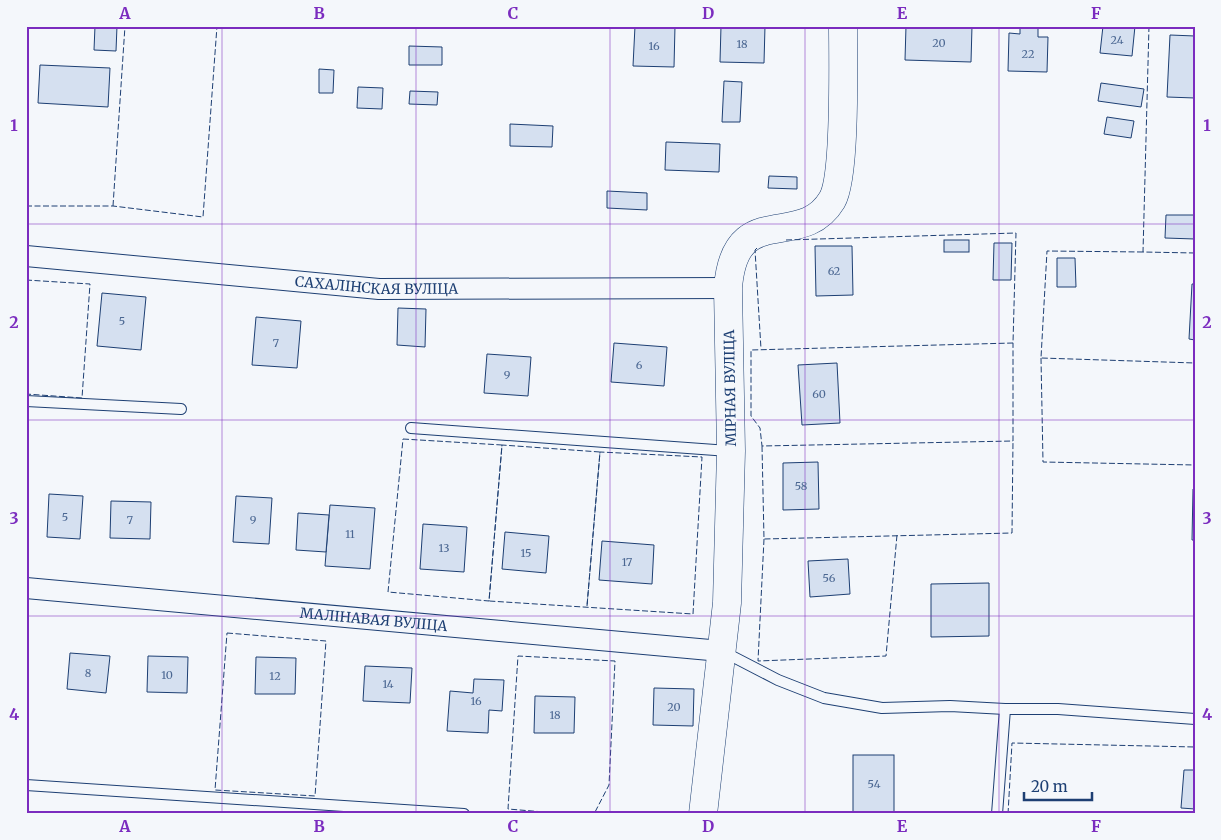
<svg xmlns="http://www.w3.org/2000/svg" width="1221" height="840" font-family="Merriweather,serif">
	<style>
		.building { fill: #d5e0f0; stroke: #1d3f73 }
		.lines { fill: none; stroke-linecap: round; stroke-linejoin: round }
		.lane-casing { stroke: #1d3f73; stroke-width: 12 }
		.street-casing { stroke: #1d3f73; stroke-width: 22 }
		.secondary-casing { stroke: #1d3f73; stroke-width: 29 }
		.lane { stroke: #f4f7fb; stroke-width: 10 }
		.street { stroke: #f4f7fb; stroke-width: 20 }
		.secondary { stroke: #f4f7fb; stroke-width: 28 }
		.fence { stroke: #1d3f73; stroke-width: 1; stroke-dasharray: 6 2.5; stroke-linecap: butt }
		.grid { fill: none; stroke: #7b2cbf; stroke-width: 1; stroke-opacity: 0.55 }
		.labels { text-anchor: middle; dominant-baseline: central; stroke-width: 4; stroke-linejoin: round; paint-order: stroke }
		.number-label { font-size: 11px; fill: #4b6792 }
		.street-label { font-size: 14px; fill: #1d3f73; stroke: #f4f7fb }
		.neatline { fill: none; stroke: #7b2cbf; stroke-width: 2 }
		.grid-label { font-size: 16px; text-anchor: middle; font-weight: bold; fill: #7b2cbf }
	</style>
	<rect width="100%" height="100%" fill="#f4f7fb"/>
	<g class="building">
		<path d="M95,26h22l-1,25 -22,-1z"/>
		<path d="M635,26h40l-1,41 -41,-1z"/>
		<path d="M721,26h44l-1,37 -44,-1z"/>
		<path d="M906,26h66l-1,36 -66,-2z"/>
		<path d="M1103,26h32l-3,30 -32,-3z"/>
		<path d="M1020,28h18v9h10l-1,35 -39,-1 1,-38 11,1z"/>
		<path d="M1170,35l25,1v62l-28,-1z"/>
		<path d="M409,46l33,1v18h-33z"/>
		<path d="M40,65l70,3 -2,39 -70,-4z"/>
		<path d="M319,69l15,1 -1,23h-14z"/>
		<path d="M724,81l18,1 -2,40h-18z"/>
		<path d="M1101,83l43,6 -3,18 -43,-6z"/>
		<path d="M358,87l25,1 -1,21 -25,-1z"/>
		<path d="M410,91l28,1 -1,13 -28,-1z"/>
		<path d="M1107,117l27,4 -3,17 -27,-4z"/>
		<path d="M510,124l43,2 -1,21 -42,-1z"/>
		<path d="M666,142l54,2 -1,28 -54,-2z"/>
		<path d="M769,176l28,1v12l-29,-1z"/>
		<path d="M607,191l40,2v17l-40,-2z"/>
		<path d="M1166,215h29v24l-30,-1z"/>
		<rect x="944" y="240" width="25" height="12"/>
		<path d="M994,243h18l-1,37h-18z"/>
		<path d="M815,246h37l1,49 -37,1z"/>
		<path d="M1057,258h18l1,29h-19z"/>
		<path d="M1192,284h3v56l-6,-1z"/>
		<path d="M102,293l44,4 -5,53 -44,-4z"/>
		<path d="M398,308l28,1 -1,38 -28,-2z"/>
		<path d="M256,317l45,4 -4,47 -45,-3z"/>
		<path d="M614,343l53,4 -3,39 -53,-4z"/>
		<path d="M487,354l44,3 -3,39 -44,-3z"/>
		<path d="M837,363l3,60 -38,2 -4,-60z"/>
		<path d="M818,462l1,47 -36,1v-47z"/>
		<path d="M1193,489h2v51h-3z"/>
		<path d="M49,494l34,2 -3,43 -33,-2z"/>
		<path d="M236,496l36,2 -3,46 -36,-2z"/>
		<path d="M111,501l40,1 -1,37 -40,-1z"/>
		<path d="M330,505l45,3 -5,61 -45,-3z"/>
		<path d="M298,513l31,2 -3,37 -30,-2z"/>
		<path d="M423,524l44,3 -3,45 -44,-3z"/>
		<path d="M505,532l44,4 -3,37 -44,-4z"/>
		<path d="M602,541l52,4 -2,39 -53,-4z"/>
		<path d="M848,559l2,35 -40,3 -2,-36z"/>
		<path d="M989,583v53l-58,1v-53z"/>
		<path d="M70,653l40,3 -4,37 -39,-4z"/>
		<path d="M148,656l40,1 -1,36 -40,-1z"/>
		<path d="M256,657l40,1 -1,36h-40z"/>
		<path d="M365,666l47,2 -2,35 -47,-2z"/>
		<path d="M474,679l30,1 -2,31 -13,-1 -1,23 -41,-2 3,-40 23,2z"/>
		<path d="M654,688l40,1 -1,37 -40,-1z"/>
		<path d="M535,696l40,1 -1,36h-40z"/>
		<rect x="853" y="755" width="41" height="59"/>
		<path d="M1184,770h11v39l-14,-1z"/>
	</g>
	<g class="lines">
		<defs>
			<g id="lane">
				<path d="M26,401l155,8"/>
				<path d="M411,428l318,23"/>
				<path d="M722,651l56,29 46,18 58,10 68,-2 55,3h53l137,10"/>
				<path d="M26,785l438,29"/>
				<path d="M997,814l8,-105"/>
			</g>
			<g id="street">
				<path id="s1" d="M26,256l353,33 349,-1"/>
				<path id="s2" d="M26,588l695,63"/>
			</g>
			<path id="secondary" d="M703,814l24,-211 4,-152 -3,-163c7,-90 73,-36 104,-88 14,-23 11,-141 11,-174"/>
		</defs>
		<use href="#lane" class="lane-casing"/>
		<use href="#street" class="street-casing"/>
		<use href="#secondary" class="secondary-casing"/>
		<use href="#lane" class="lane"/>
		<use href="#street" class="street"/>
		<use href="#secondary" class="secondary"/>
		<g class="fence">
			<path d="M1149,26l-6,226 52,1"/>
			<path d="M26,206h87l90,11 14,-191"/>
			<path d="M113,206l12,-180"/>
			<path d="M786,240l230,-7 -3,110 -262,7v66l9,12 2,18 251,-5v-98"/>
			<path d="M757,248l-2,2 6,99"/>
			<path d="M1143,252l-96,-1 -6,107 154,5"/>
			<path d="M26,280l64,4 -8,114 -56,-4"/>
			<path d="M1041,358l2,104 152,3"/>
			<path d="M403,439l99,6 -13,156 -101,-9z"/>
			<path d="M762,446l2,93 248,-6 1,-92"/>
			<path d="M764,539l-6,122 128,-5 11,-121"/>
			<path d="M587,606l13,-154 102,5 -9,157 -204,-13 13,-156 98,7 -13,154"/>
			<path d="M227,633l99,8 -11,155 -100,-6z"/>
			<path d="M568,814l-60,-5 10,-153 97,5 -6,124 -15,29"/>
			<path d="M1008,814l4,-71 183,4"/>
		</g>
	</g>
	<path class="grid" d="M222,26v788M416,26v788M610,26v788M805,26v788M999,26v788M26,224h1169M26,420h1169M26,616h1169"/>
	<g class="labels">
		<g class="number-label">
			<text x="1117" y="40">24</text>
			<text x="939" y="43">20</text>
			<text x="742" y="44">18</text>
			<text x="654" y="46">16</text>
			<text x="1028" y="54">22</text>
			<text x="834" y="271">62</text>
			<text x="122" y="321">5</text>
			<text x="276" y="343">7</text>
			<text x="639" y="365">6</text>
			<text x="507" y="375">9</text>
			<text x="819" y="394">60</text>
			<text x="801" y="486">58</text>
			<text x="65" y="517">5</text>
			<text x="130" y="520">7</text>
			<text x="253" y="520">9</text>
			<text x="350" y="534">11</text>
			<text x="444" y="548">13</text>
			<text x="526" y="553">15</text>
			<text x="627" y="562">17</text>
			<text x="829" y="578">56</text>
			<text x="88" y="673">8</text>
			<text x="167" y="675">10</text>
			<text x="275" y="676">12</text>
			<text x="388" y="684">14</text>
			<text x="476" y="701">16</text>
			<text x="674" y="707">20</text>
			<text x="555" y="715">18</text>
			<text x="874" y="784">54</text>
		</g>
		<g class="street-label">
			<text stroke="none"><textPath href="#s1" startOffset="352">САХАЛІНСКАЯ ВУЛІЦА</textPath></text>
			<text transform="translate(730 388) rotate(-91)">МІРНАЯ ВУЛІЦА</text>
			<text stroke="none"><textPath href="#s2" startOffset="349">МАЛІНАВАЯ ВУЛІЦА</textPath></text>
		</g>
	</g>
	<rect width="1221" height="840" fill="none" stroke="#f4f7fb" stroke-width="55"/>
	<path d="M1024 792v8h68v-8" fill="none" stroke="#1d3f73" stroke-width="2.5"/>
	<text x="1031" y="792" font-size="15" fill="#1d3f73" stroke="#f4f7fb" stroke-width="4" paint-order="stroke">20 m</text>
	<rect x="28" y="28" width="1166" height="784" class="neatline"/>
	<g class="grid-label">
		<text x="125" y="19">A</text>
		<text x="319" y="19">B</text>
		<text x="513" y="19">C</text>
		<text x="708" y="19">D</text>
		<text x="902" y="19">E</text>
		<text x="1096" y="19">F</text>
		<text x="14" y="131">1</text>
		<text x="1207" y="131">1</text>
		<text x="14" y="328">2</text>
		<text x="1207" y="328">2</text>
		<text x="14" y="524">3</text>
		<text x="1207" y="524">3</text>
		<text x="14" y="720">4</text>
		<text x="1207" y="720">4</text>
		<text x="125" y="832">A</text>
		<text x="319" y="832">B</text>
		<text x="513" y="832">C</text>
		<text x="708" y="832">D</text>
		<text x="902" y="832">E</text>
		<text x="1096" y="832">F</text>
	</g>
</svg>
